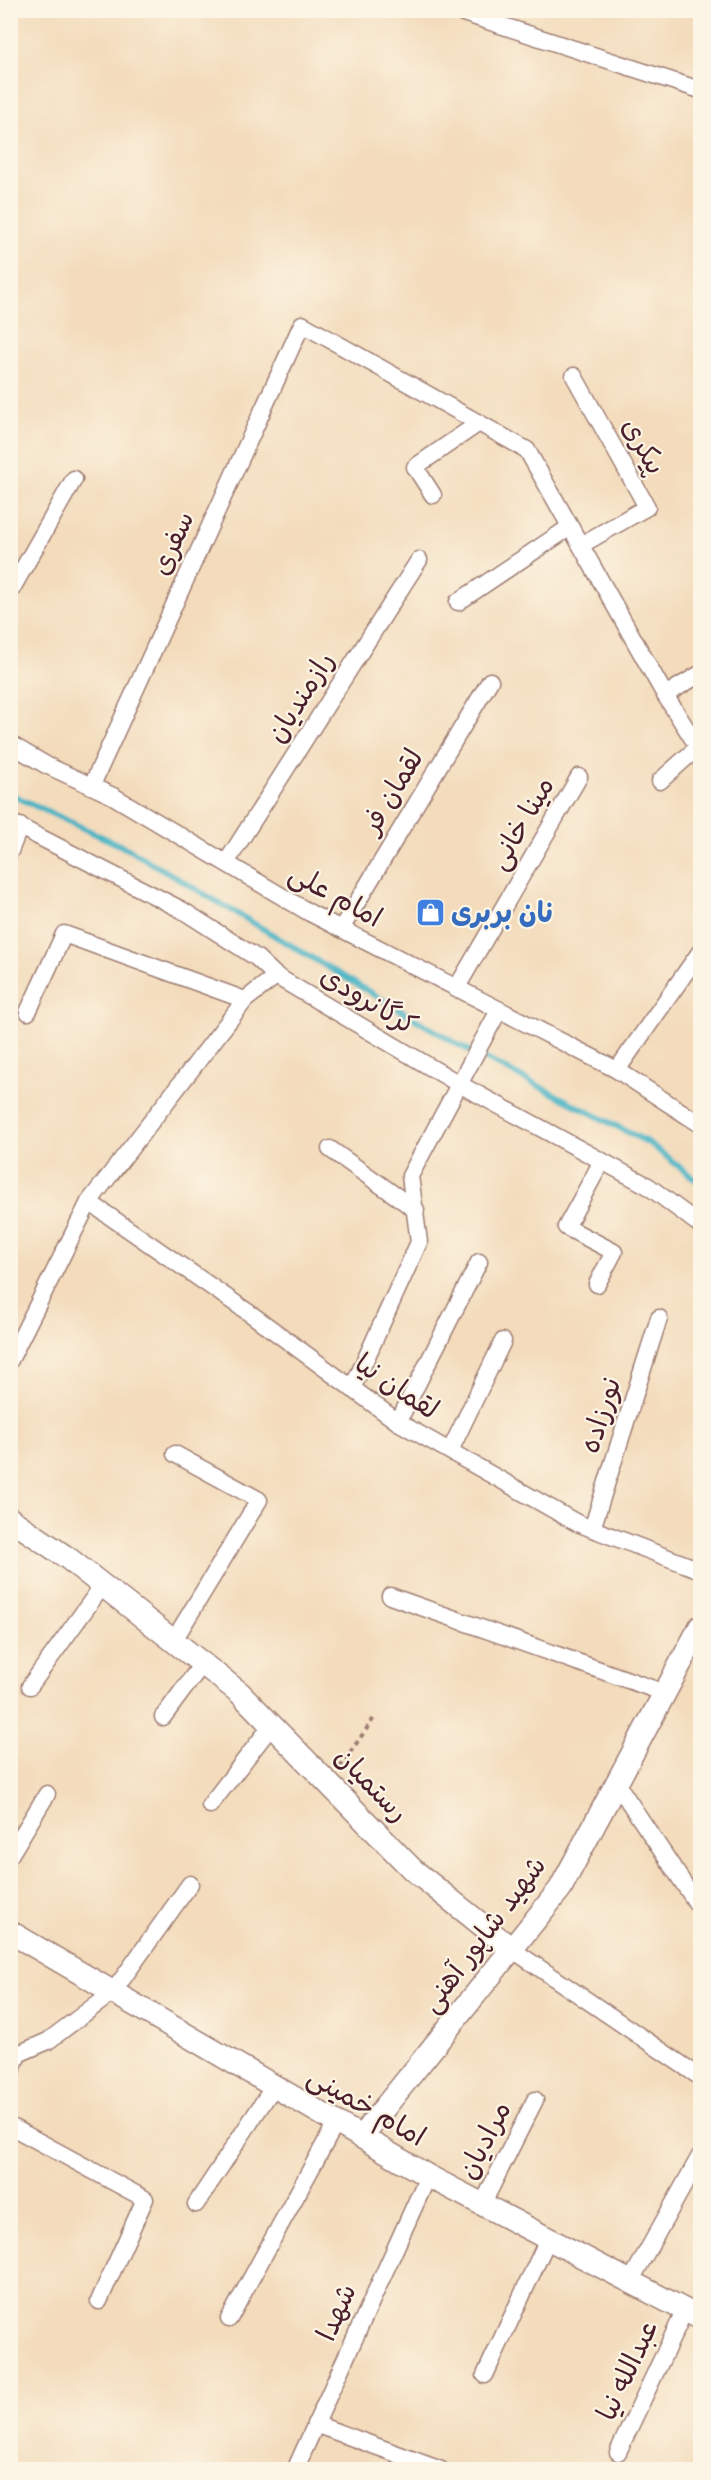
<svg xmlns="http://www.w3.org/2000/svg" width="711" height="2480" font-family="Caveat,'Playpen Sans Arabic',sans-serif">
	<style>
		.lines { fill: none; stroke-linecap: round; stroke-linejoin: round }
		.stream { stroke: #47b3c5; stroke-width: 6 }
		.street-casing { stroke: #9e7d73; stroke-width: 19 }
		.secondary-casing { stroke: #9e7d73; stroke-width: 25 }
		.path { stroke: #9e7d73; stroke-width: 4; stroke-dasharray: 4.5 4.5; stroke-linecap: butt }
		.street { stroke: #fff; stroke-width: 16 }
		.secondary { stroke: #fff; stroke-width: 22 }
		.labels { text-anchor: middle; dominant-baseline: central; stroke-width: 4.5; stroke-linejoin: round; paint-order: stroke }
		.street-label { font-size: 28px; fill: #4a1f2b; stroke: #fcf5e5 }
		.shop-label { font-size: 28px; font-weight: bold; fill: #366cbe; stroke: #fcf5e5; text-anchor: start }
	</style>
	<rect width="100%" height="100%" fill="#fcf5e5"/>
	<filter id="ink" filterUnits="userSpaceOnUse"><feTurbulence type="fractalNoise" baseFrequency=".0167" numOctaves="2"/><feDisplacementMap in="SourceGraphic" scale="12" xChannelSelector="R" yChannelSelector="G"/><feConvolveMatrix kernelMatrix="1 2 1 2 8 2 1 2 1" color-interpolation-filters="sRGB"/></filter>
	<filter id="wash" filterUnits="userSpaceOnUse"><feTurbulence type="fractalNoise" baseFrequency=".008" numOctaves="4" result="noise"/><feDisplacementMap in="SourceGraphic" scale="24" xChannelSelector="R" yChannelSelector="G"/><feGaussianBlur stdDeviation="1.35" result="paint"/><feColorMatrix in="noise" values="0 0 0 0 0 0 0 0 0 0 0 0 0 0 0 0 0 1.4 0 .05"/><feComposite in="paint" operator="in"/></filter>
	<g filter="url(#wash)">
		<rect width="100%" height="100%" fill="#f3dbbb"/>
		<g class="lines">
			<path class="stream" d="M10,794l118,55 331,196 190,98 51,40"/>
		</g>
	</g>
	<g filter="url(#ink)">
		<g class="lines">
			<defs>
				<g id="street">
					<path d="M454,10l246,80"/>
					<path d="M574,376l73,131 -66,38"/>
					<path d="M433,495l-18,-28 64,-44"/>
					<path d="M10,592l64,-113"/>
					<path d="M458,602l112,-75"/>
					<path d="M665,695l35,-21"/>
					<path d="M10,744l36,21 67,31 197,117 307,157 83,54"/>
					<path d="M92,785l210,-461 225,126 138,245 33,52 -38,34"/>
					<path d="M10,822l172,88 75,48 19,18 183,108 189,102 52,39"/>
					<path d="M10,851l10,-25"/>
					<path d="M226,863l193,-303"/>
					<path d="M341,929l149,-248"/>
					<path d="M456,989l123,-212"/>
					<path d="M28,1012l36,-78 181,66"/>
					<path d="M617,1070l83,-118"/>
					<path d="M330,1149l86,61"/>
					<path d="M89,1202l166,115 143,105 179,101 123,47"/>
					<path d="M597,1284l17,-32 -48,-25 36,-66"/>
					<path d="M10,1360l79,-158 156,-202 31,-24"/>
					<path d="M352,1389l67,-147 -9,-66 89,-166"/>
					<path d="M398,1422l81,-160"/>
					<path d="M450,1451l53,-110"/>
					<path d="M592,1529l67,-211"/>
					<path d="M390,1596l275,97"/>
					<path d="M174,1640l85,-140 -84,-46"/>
					<path d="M30,1686l73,-101"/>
					<path d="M163,1717l40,-54"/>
					<path d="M617,1784l83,124"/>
					<path d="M210,1805l62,-80"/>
					<path d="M10,1855l37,-61"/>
					<path d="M513,1950l187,127"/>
					<path d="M10,2050l8,4 30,-13 65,-49 77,-108"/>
					<path d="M10,2075l8,-21"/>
					<path d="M10,2126l135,73 -46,102"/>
					<path d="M196,2204l78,-118"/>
					<path d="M482,2205l53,-105"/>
					<path d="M630,2282l70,-126"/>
					<path d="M229,2319l107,-196"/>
					<path d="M485,2375l63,-136"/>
					<path d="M315,2424l126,46"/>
					<path d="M618,2452l67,-142"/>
					<path d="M295,2470l133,-294"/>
				</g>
				<g id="secondary">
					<path d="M10,1519l59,40 171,134 172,176 101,81"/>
					<path d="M10,1932l418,244 272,142"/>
					<path d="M361,2137l199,-248 140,-262"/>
				</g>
			</defs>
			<use href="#street" class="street-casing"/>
			<use href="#secondary" class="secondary-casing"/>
			<path class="path" d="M340,1767l34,-49"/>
			<use href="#street" class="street"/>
			<use href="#secondary" class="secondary"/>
		</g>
	</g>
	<defs>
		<symbol id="shop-square" viewBox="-11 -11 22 22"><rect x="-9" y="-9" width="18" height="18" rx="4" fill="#3f7fe0" stroke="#fcf5e5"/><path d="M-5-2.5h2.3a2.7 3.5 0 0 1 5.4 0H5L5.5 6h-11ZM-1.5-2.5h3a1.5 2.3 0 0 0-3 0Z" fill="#fff"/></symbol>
	</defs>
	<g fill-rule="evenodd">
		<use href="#shop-square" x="414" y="896" width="33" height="33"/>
	</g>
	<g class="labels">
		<g class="street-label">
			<text transform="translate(644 446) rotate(61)">پیکری</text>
			<text transform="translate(172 543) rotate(-66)">سفری</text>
			<text transform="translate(300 697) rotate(-58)">رازمندیان</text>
			<text transform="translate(392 791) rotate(-59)">لقمان فر</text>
			<text transform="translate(521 823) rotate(-60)">مینا خانی</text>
			<text transform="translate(336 895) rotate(29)">امام علی</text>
			<text transform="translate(369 1000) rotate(31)">کرگانرودی</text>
			<text transform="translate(397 1386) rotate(34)">لقمان نیا</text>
			<text transform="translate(600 1415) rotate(-72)">نورزاده</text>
			<text transform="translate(372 1784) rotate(46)">رستمیان</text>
			<text transform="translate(483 1934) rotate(-53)">شهید شاپور آهنی</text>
			<text transform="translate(367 2106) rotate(30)">امام خمینی</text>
			<text transform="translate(484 2140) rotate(-63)">مرادیان</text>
			<text transform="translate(336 2312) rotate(-66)">شهدا</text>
			<text transform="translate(627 2370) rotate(-65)">عبدالله نیا</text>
		</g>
		<g class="shop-label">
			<text x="451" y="912">نان بربری</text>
		</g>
	</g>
	<rect width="711" height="2480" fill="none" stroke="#fcf5e5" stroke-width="36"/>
</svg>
